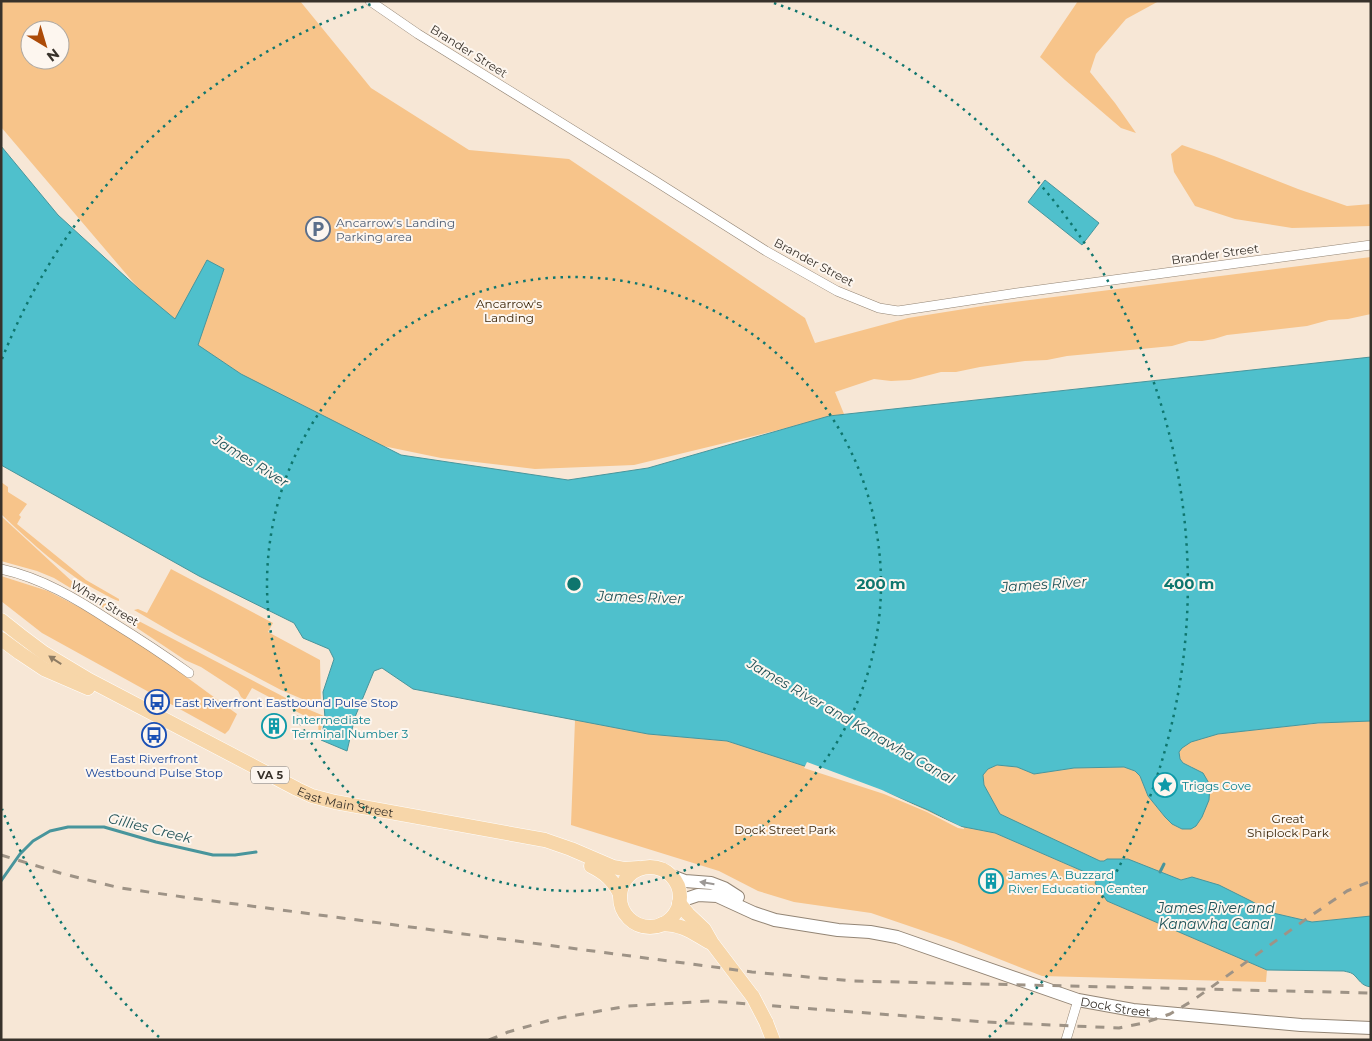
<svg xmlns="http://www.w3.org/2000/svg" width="1372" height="1041" font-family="Montserrat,sans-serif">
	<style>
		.green { fill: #f7c48a; fill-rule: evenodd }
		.water { fill: #4fc0cc; stroke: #48959c }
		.pier { fill: #f7e7d6 }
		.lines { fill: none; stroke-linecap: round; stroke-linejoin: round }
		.stream { stroke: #48959c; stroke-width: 3 }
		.street-casing { stroke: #938575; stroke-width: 10 }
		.secondary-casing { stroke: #938575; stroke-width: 14 }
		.primary-casing { stroke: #fff; stroke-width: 15 }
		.street { stroke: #fff; stroke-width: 9 }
		.secondary { stroke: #fff; stroke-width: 12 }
		.primary { stroke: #f7d6a9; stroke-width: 14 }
		.rail { stroke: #9e9386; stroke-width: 3; stroke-dasharray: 9 9; stroke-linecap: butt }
		.primary-bridge-casing { stroke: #fff; stroke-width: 15; stroke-linecap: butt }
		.primary-bridge { stroke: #f7d6a9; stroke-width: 14 }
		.oneway { fill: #8e7c64 }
		.oneway2 { fill: #9c9895 }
		.ring { fill: none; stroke: #0f766e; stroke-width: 2.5; stroke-dasharray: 2.5 5 }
		.labels { text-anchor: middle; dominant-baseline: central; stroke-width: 4; stroke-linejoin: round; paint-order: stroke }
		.shield { fill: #fdf6ef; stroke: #736d66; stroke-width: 1 }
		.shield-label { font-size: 11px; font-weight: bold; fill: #38322b }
		.street-label { font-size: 12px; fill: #38322b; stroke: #fdf6ef }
		.service-label { font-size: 12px; fill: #4e5e75; stroke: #fdf6ef; text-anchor: start }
		.park-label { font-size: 12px; fill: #3c2609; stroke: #fdf6ef }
		.transit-label { font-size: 12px; fill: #164399; stroke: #fdf6ef; text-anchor: start }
		.culture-label { font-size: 12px; fill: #0d838f; stroke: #fdf6ef; text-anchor: start }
		.water-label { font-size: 14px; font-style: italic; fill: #225358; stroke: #fdf6ef }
		.centre { fill: #0f766e; stroke: #fdf6ef; stroke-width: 2.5 }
		.ring-label { font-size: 15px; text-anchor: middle; font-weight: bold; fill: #0f766e; stroke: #fdf6ef; stroke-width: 4; stroke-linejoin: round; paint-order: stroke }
	</style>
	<rect width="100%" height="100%" fill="#f7e7d6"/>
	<g class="green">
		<path d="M1,1h299l71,87 98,62 100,9 236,159 10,25 93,-25 75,-12 388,-49v57l-23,5 -19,1 -22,6 -80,9 -13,4 -12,2h-13l-17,5 -105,10 -20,4 -22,1 -45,6 -24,5h-15l-31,8 -19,1 -17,-2 -39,13 9,22 -210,51 -99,4 -94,-11 -87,-18 -113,-66 -44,-29 27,-76 -17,-8 -31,59 -37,-31 -138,-162zM30,30h30v30h-30z"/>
		<path d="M1078,1h81l-33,18 -30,35 -6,18 25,31 21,30 -15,-5 -56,-48 -25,-23z"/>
		<path d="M1182,145l32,11 84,33 49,17 24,-2v22l-79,2 -57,-9 -40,-13 -21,-34 -3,-18z"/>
		<path d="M1,482l7,5v5l19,12 -8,11 2,2 -4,7 69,56 33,19v2c-5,-1 -11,-5 -17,-8 -38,-19 -70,-50 -101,-79z"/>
		<path d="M1,516l75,69 40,24 -2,2 -4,1 -56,-34 -17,-7 -36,-10z"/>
		<path d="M171,569l102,54 -5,9 52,28 1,47 -40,-17 -106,-56 -41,-24 4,-1 9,4z"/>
		<path d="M1,576l47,15 33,17 70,43 86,63 -8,16 -4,4 -183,-101 -41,-32z"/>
		<path d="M131,617l174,91 19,8 -5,22 -1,-15 -66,-35 -7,12 -4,-3 -3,-6 -37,-24 -16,-7 -54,-36 -2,-5z"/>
		<path d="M575,720l73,14 79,7 158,51 43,18 31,16 36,7 99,43 4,3 9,22 160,69 -1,12 -224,-6 -86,-34 -85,-29 -77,-11 -36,-11 -39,-20 -148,-46z"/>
		<path d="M1358,720l13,1v195l-59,6 -39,-9 -22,-12 -59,-24 -11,3 -81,-19 -94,-43 -6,-4 -16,-29 -1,-10 5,-6 9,-4 20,2 17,7 40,-6 50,-1 11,4 5,5 8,20 17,21 7,7 10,5h9l1,-62c-6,-2 -12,-4 -13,-12 0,-7 6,-10 12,-13 19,-9 43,-10 64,-12 34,-4 68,-7 103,-10z"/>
	</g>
	<g class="water">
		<path d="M1,146l57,69 81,74 36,30 32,-59 17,9 -26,76 43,29 160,81 167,25 80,-12 181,-52 542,-59v364l-53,2 -100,11 -27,8 -9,6 -3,4 1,7 3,4 20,10 7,12 -1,15 -7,17 -6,9 -5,3h-9l-10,-5 -7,-7 -17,-21 -8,-20 -5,-5 -11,-4 -50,1 -40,6 -17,-7 -20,-2 -9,4 -5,6 1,10 16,29 100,47h4l3,-2h21l53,21 11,-3 27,8 32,16 22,12 39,9 59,-6v71c-10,-1 -12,-8 -18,-13 -3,-2 -6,-2 -9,-3l-77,-1 -160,-69 -12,-18 2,-4 -3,-3 -99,-43 -36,-7 -31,-16 -43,-18 -158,-51 -79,-7 -235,-45 -31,-21 -8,3 -19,46 -8,34 -26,-11 4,-22 -2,-26 11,-33 -5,-10 -26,-11 -9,-15 -95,-47 -198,-111z"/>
		<path d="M1045,180l54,43 -17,22 -54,-43z"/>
	</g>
	<path class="pier" d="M807,762l75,28 82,38v1l-6,-1 -31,-16 -43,-18 -80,-26z"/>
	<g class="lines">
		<g class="stream">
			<path d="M1160,872l4,-8"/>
			<path d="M1,881l19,-27 13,-13 17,-10 18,-4h36l52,15 57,13h22l21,-3"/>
		</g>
		<defs>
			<g id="street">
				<path d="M370,1l48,33 234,145 114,72 71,40 42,17 19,3 119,-18 354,-48"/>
				<path d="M1,569c41,9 76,30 111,53 26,16 52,33 77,51"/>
				<path d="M1066,1040l12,-40"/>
			</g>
			<g id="secondary">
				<path d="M672,876l13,5 26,2 13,5 14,9"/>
				<path id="s1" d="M680,901l18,-6 19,1 37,17 21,7 63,10 32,2 27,5 181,63 55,10 168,15 70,3"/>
			</g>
			<g id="primary">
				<path id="s2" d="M1,620l19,15 24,18 45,27 208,109 15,7 23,6 210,38 26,9 42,18 11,2 15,-1"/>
				<path d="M1,639l19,14 24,16 44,19"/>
				<path d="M591,866c14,7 22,14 29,28"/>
				<circle cx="650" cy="897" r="30"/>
				<path d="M679,903l9,11 16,15 8,14 41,54"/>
				<path d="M662,924c22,1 28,7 47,18"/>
				<path d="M766,1022l7,18"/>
			</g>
		</defs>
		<use href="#street" class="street-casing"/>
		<use href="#secondary" class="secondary-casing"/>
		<use href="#primary" class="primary-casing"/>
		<use href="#street" class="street"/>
		<use href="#secondary" class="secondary"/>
		<use href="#primary" class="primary"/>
		<g class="rail">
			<path d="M1,855l59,18 60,15 78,11 554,73 101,9 518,12"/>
			<path d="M489,1040l19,-8 46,-13 74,-13 82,-5 275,21 134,6 25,-5 26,-9 22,-13 117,-84 38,-26 24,-10"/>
		</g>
		<defs>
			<path id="primary-bridge" d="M753,997l13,25"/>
		</defs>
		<use href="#primary-bridge" class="primary-bridge-casing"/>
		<use href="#primary-bridge" class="primary-bridge"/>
	</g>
	<defs><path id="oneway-solid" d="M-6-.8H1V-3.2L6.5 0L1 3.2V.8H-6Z" transform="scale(1.25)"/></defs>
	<use class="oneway" href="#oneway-solid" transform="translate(55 660) rotate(-147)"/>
	<use class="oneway2" href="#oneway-solid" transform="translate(707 883) rotate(-171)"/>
	<g class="ring">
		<circle cx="574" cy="584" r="307"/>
		<path d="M159 1037A615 615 0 0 1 2 809M2 359A615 615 0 0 1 374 3M774 3A615 615 0 0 1 989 1037"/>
	</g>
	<defs>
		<symbol id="parking-ring" viewBox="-11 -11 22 22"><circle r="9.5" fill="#fdf6ef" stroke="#5c6f8a" stroke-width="1.5"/><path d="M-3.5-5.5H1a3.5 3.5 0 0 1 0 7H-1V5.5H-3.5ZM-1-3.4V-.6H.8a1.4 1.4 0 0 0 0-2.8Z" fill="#5c6f8a"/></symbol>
		<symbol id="bus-ring" viewBox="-11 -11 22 22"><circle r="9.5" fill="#fdf6ef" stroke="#1a4fb4" stroke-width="1.5"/><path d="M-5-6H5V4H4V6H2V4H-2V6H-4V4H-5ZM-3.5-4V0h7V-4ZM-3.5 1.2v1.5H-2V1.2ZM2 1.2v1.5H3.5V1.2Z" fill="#1a4fb4"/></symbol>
		<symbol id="building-ring" viewBox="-11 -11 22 22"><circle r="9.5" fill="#fdf6ef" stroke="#0f9aa8" stroke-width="1.5"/><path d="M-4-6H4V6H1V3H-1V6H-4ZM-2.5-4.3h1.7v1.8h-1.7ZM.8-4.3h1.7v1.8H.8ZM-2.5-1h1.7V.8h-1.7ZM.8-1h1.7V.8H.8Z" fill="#0f9aa8"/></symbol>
		<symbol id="sight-ring" viewBox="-11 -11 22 22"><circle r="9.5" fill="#fdf6ef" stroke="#0f9aa8" stroke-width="1.5"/><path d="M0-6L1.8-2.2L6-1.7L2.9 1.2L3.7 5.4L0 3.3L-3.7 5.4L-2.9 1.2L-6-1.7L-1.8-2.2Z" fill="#0f9aa8"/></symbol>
	</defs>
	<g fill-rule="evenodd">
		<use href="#parking-ring" x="304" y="215" width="28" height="28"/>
		<use href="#bus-ring" x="143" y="688" width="28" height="28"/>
		<use href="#building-ring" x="260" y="712" width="28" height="28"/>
		<use href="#bus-ring" x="140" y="721" width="28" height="28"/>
		<use href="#sight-ring" x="1151" y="771" width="28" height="28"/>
		<use href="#building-ring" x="977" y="867" width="28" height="28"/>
	</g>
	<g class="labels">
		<rect class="shield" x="251" y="766.5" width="38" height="17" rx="4"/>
		<g class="shield-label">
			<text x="270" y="775">VA 5</text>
		</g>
		<g class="street-label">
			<text transform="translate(469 51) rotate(32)">Brander Street</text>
			<text transform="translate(1215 254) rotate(-8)">Brander Street</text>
			<text transform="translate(814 262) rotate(28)">Brander Street</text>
			<text transform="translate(105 603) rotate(31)">Wharf Street</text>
			<text stroke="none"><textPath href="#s2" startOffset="392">East Main Street</textPath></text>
			<text stroke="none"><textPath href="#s1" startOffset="454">Dock Street</textPath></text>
		</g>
		<g class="service-label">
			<text x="336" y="222">Ancarrow's Landing<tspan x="336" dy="14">Parking area</tspan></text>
		</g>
		<g class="park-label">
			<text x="509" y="303">Ancarrow's<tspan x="509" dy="14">Landing</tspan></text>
			<text x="1288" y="818">Great<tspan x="1288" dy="14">Shiplock Park</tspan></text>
			<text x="785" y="829">Dock Street Park</text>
		</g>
		<g class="transit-label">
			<text x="174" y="702">East Riverfront Eastbound Pulse Stop</text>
			<text x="154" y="758" text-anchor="middle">East Riverfront<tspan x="154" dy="14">Westbound Pulse Stop</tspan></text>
		</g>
		<g class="culture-label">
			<text x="292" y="719">Intermediate<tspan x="292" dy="14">Terminal Number 3</tspan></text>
			<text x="1182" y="785">Triggs Cove</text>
			<text x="1008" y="874">James A. Buzzard<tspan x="1008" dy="14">River Education Center</tspan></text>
		</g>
		<g class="water-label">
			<text transform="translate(251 461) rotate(32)">James River</text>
			<text transform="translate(1044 584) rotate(-4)">James River</text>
			<text transform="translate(640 597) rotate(2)">James River</text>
			<text transform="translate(851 721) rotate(30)">James River and Kanawha Canal</text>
			<text transform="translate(150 828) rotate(14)">Gillies Creek</text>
			<text x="1216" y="908">James River and<tspan x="1216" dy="16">Kanawha Canal</tspan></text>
		</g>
	</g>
	<circle cx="574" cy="584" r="8" class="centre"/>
	<g class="ring-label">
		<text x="881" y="589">200 m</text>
		<text x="1189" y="589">400 m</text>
	</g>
	<rect width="1372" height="1041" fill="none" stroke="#38322b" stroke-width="5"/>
	<g transform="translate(45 45) rotate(142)"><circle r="24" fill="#fdf6ef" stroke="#aea8a1"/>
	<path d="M0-4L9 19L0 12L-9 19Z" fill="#ac4b08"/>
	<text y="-8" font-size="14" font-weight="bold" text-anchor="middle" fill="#38322b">N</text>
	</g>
</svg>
